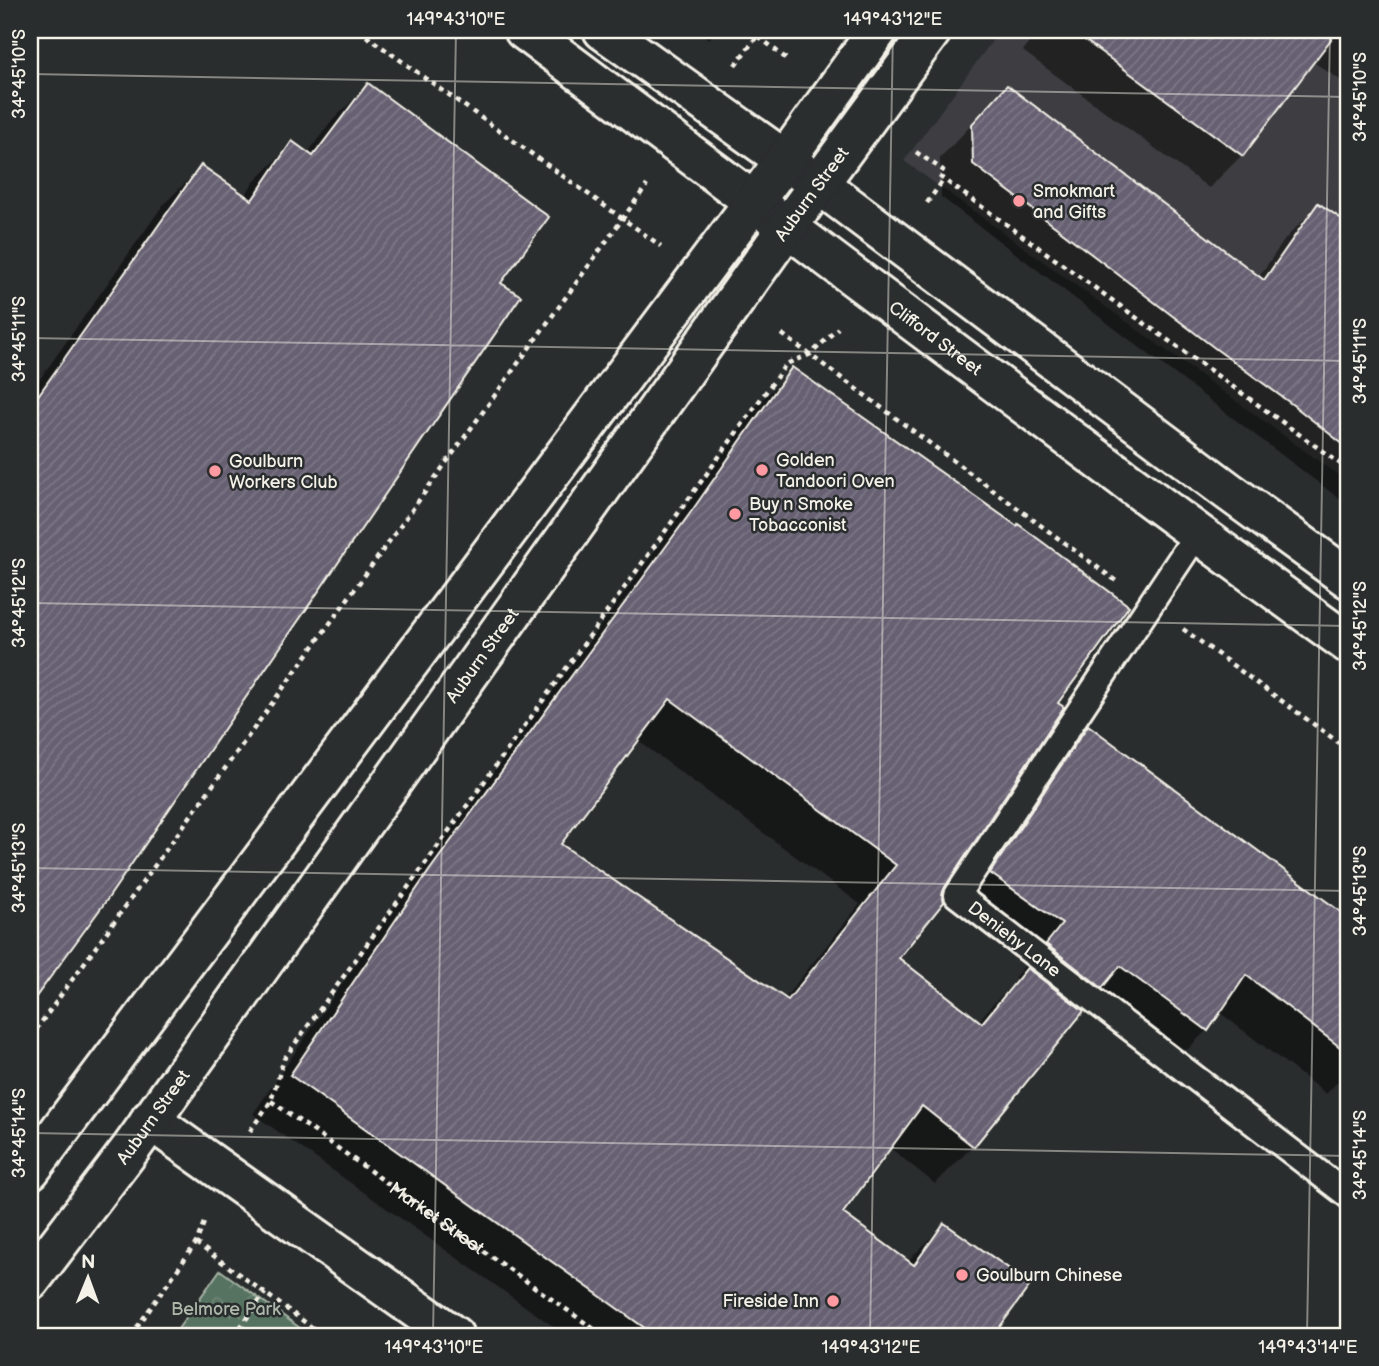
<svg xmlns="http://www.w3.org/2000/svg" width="1379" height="1366" font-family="'Balsamiq Sans',sans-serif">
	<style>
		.built { fill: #3c3c42 }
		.forest { fill: url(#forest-crowns); stroke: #a5b2a4; stroke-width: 2 }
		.shadow { fill: #0007; fill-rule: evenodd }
		.building { fill: url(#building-hatch); stroke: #f4f1e8; stroke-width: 2; fill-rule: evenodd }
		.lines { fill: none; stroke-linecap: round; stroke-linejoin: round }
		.lane-casing { stroke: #f4f1e8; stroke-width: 30 }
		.street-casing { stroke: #f4f1e8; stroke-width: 44 }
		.primary-casing { stroke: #f4f1e8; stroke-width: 44 }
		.path { stroke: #f4f1e8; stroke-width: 4.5; stroke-dasharray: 5 5; stroke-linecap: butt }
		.lane { stroke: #2a2d2e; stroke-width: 24 }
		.street { stroke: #2a2d2e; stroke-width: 38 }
		.primary { stroke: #2a2d2e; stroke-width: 38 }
		.ticks { fill: none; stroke: #f4f1e8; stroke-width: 2; stroke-opacity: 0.45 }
		.poi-dot { fill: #ff9aa2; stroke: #2a2d2e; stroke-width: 2.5 }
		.labels { text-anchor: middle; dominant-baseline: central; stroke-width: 5; stroke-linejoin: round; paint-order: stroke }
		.poi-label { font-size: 18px; fill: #f4f1e8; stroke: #2a2d2e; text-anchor: start }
		.street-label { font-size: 18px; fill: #f4f1e8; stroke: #2a2d2e }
		.park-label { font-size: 18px; fill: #adb8ab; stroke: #2a2d2e }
		.neatline { fill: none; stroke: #f4f1e8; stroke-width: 2.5 }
		.ticks-label { font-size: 18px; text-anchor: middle; fill: #f4f1e8 }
	</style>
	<defs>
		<pattern id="forest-crowns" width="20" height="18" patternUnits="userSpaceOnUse" patternTransform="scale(1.75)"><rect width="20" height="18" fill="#567261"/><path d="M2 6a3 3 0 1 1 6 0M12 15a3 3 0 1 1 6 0" fill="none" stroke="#6f8778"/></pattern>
		<pattern id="building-hatch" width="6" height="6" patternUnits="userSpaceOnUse" patternTransform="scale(1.75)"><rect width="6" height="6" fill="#666072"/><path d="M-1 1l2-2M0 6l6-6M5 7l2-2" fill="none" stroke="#7c7786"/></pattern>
	</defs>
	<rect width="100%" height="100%" fill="#2a2d2e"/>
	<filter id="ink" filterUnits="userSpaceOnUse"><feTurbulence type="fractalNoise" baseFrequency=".0143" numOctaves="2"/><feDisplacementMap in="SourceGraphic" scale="14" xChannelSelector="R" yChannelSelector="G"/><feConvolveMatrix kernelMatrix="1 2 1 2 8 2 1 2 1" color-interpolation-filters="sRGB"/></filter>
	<g filter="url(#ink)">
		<path class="built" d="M1000,30h349v453l-445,-322z"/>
		<path class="forest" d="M220,1270l91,66h-138z"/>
		<g class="shadow">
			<path d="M696,30h22l-9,9z"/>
			<path d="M1038,30h311v56l-37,-25 -70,94 -33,33 -186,-137z"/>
			<path d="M368,85l130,198 -391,613 -77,108v-611l133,-188 38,-38 43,29 10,-14 38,-38 15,10 22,-30z"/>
			<path d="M1007,88l251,190 28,-40 32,-33 31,22v279l-408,-309 -1,-39z"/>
			<path d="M792,370l263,333 -158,255 81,64 12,-15 27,-27 -3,-2 17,-20 -73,-52 97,-146 33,-32 260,190 1,-1v153l-23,24 -107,-82 -12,18 -33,33 -85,-64 -10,10 -106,137 -38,38 -46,-37 -49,66 67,49 37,-37 85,60 -38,51h-424l-314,-222 139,-204 262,-358 101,-145zM637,740l223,164 -76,95 -226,-155z"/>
		</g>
		<g class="building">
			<path d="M1071,30h267l-95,126z"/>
			<path d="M368,83l181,134 -48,66 20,13 -412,601 -79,108v-598l171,-242 51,35 40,-59 21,15z"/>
			<path d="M1007,85l257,195 54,-77 31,21v225l-56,-44 -77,-56 -243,-185 -1,-40z"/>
			<path d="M792,367l225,159 1,-2 111,82 -71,97 6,4 -119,180 -3,7 2,8 -45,56 83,65 45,-55 57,43 -110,136 -52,-41 -79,107 71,52 30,-42 87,61 -38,52h-337l-366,-261 139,-204 262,-359zM670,699l226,166 -108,135 -227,-156z"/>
			<path d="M1088,725l261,193v136l-103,-79 -38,56 -88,-65 -18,22 -56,-44 16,-20 -72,-51z"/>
		</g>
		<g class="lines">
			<defs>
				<g id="lane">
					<path id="s2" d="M1197,534l-240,361 392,301"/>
				</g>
				<g id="street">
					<path id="s3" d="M524,30c275,204 547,413 825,614"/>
					<path d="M603,30l217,155 408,306 121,88"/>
					<path d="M150,1120l304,216"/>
				</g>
				<g id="primary">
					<path d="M30,1170l755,-1010 93,-130"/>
					<path id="s4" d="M30,1281l102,-134 656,-921 144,-196"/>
				</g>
			</defs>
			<use href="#lane" class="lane-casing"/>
			<use href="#street" class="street-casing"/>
			<use href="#primary" class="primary-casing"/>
			<g class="path">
				<path d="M358,30l303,216"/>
				<path d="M751,30l38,31"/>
				<path d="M735,65l23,-30"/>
				<path d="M916,152l27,18 -4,6 410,294"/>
				<path d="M927,203l17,-24"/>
				<path d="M782,334l334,247"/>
				<path d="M1183,629l166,121"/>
				<path d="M30,1038l617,-853"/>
				<path id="s1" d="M271,1101l333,235"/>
				<path d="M250,1131l21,-30 13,-42 502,-695 25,-10 27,-26"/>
				<path d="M196,1243l128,93"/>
				<path d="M131,1336l65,-93 9,-23"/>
				<path d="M234,1336l31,-43"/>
			</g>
			<use href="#lane" class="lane"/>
			<use href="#street" class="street"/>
			<use href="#primary" class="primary"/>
		</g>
	</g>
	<path class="ticks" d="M30,74l1319,23M30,338l1319,23M30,603l1319,23M30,868l1319,23M30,1133l1319,23M433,1336l23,-1306M870,1336l23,-1306M1307,1336l23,-1306"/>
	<g class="poi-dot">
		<circle cx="1019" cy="201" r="7"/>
		<circle cx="762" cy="470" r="7"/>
		<circle cx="215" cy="471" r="7"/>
		<circle cx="735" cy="514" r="7"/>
		<circle cx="962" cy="1275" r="7"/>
		<circle cx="833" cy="1301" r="7"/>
	</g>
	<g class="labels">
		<g class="poi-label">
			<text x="1033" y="191">Smokmart<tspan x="1033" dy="21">and Gifts</tspan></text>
			<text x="776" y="460">Golden<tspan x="776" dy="21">Tandoori Oven</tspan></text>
			<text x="229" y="461">Goulburn<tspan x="229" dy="21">Workers Club</tspan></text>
			<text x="749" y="504">Buy n Smoke<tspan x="749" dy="21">Tobacconist</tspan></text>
			<text x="976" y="1275">Goulburn Chinese</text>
			<text x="819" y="1301" text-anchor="end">Fireside Inn</text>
		</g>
		<g class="street-label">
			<text stroke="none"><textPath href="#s4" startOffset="1339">Auburn Street</textPath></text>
			<text stroke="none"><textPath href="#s3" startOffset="514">Clifford Street</textPath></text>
			<text stroke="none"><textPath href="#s4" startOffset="772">Auburn Street</textPath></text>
			<text stroke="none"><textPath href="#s2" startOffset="506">Deniehy Lane</textPath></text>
			<text stroke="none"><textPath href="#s4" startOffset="205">Auburn Street</textPath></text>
			<text stroke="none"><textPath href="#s1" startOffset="203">Market Street</textPath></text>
		</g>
		<g class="park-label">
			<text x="226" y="1309">Belmore Park</text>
		</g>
	</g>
	<rect width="1379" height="1366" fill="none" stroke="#2a2d2e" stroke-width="77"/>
	<g transform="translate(88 1278) rotate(1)" stroke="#2a2d2e" stroke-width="5" paint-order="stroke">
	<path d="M0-5L12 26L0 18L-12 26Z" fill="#f4f1e8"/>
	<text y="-10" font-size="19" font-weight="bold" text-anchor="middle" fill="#f4f1e8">N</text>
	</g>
	<rect x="38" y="38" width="1302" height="1290" class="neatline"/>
	<g class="ticks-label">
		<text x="456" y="25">149°43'10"E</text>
		<text x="893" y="25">149°43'12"E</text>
		<text transform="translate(19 74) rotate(-90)" y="6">34°45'10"S</text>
		<text transform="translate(1360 97) rotate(-90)" y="6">34°45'10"S</text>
		<text transform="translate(19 339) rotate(-90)" y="6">34°45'11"S</text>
		<text transform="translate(1360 361) rotate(-90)" y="6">34°45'11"S</text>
		<text transform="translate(19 603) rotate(-90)" y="6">34°45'12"S</text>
		<text transform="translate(1360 626) rotate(-90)" y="6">34°45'12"S</text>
		<text transform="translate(19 868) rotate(-90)" y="6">34°45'13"S</text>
		<text transform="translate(1360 891) rotate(-90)" y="6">34°45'13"S</text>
		<text transform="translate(19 1133) rotate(-90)" y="6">34°45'14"S</text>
		<text transform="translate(1360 1155) rotate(-90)" y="6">34°45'14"S</text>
		<text x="434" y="1353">149°43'10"E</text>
		<text x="871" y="1353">149°43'12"E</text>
		<text x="1308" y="1353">149°43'14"E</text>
	</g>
</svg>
